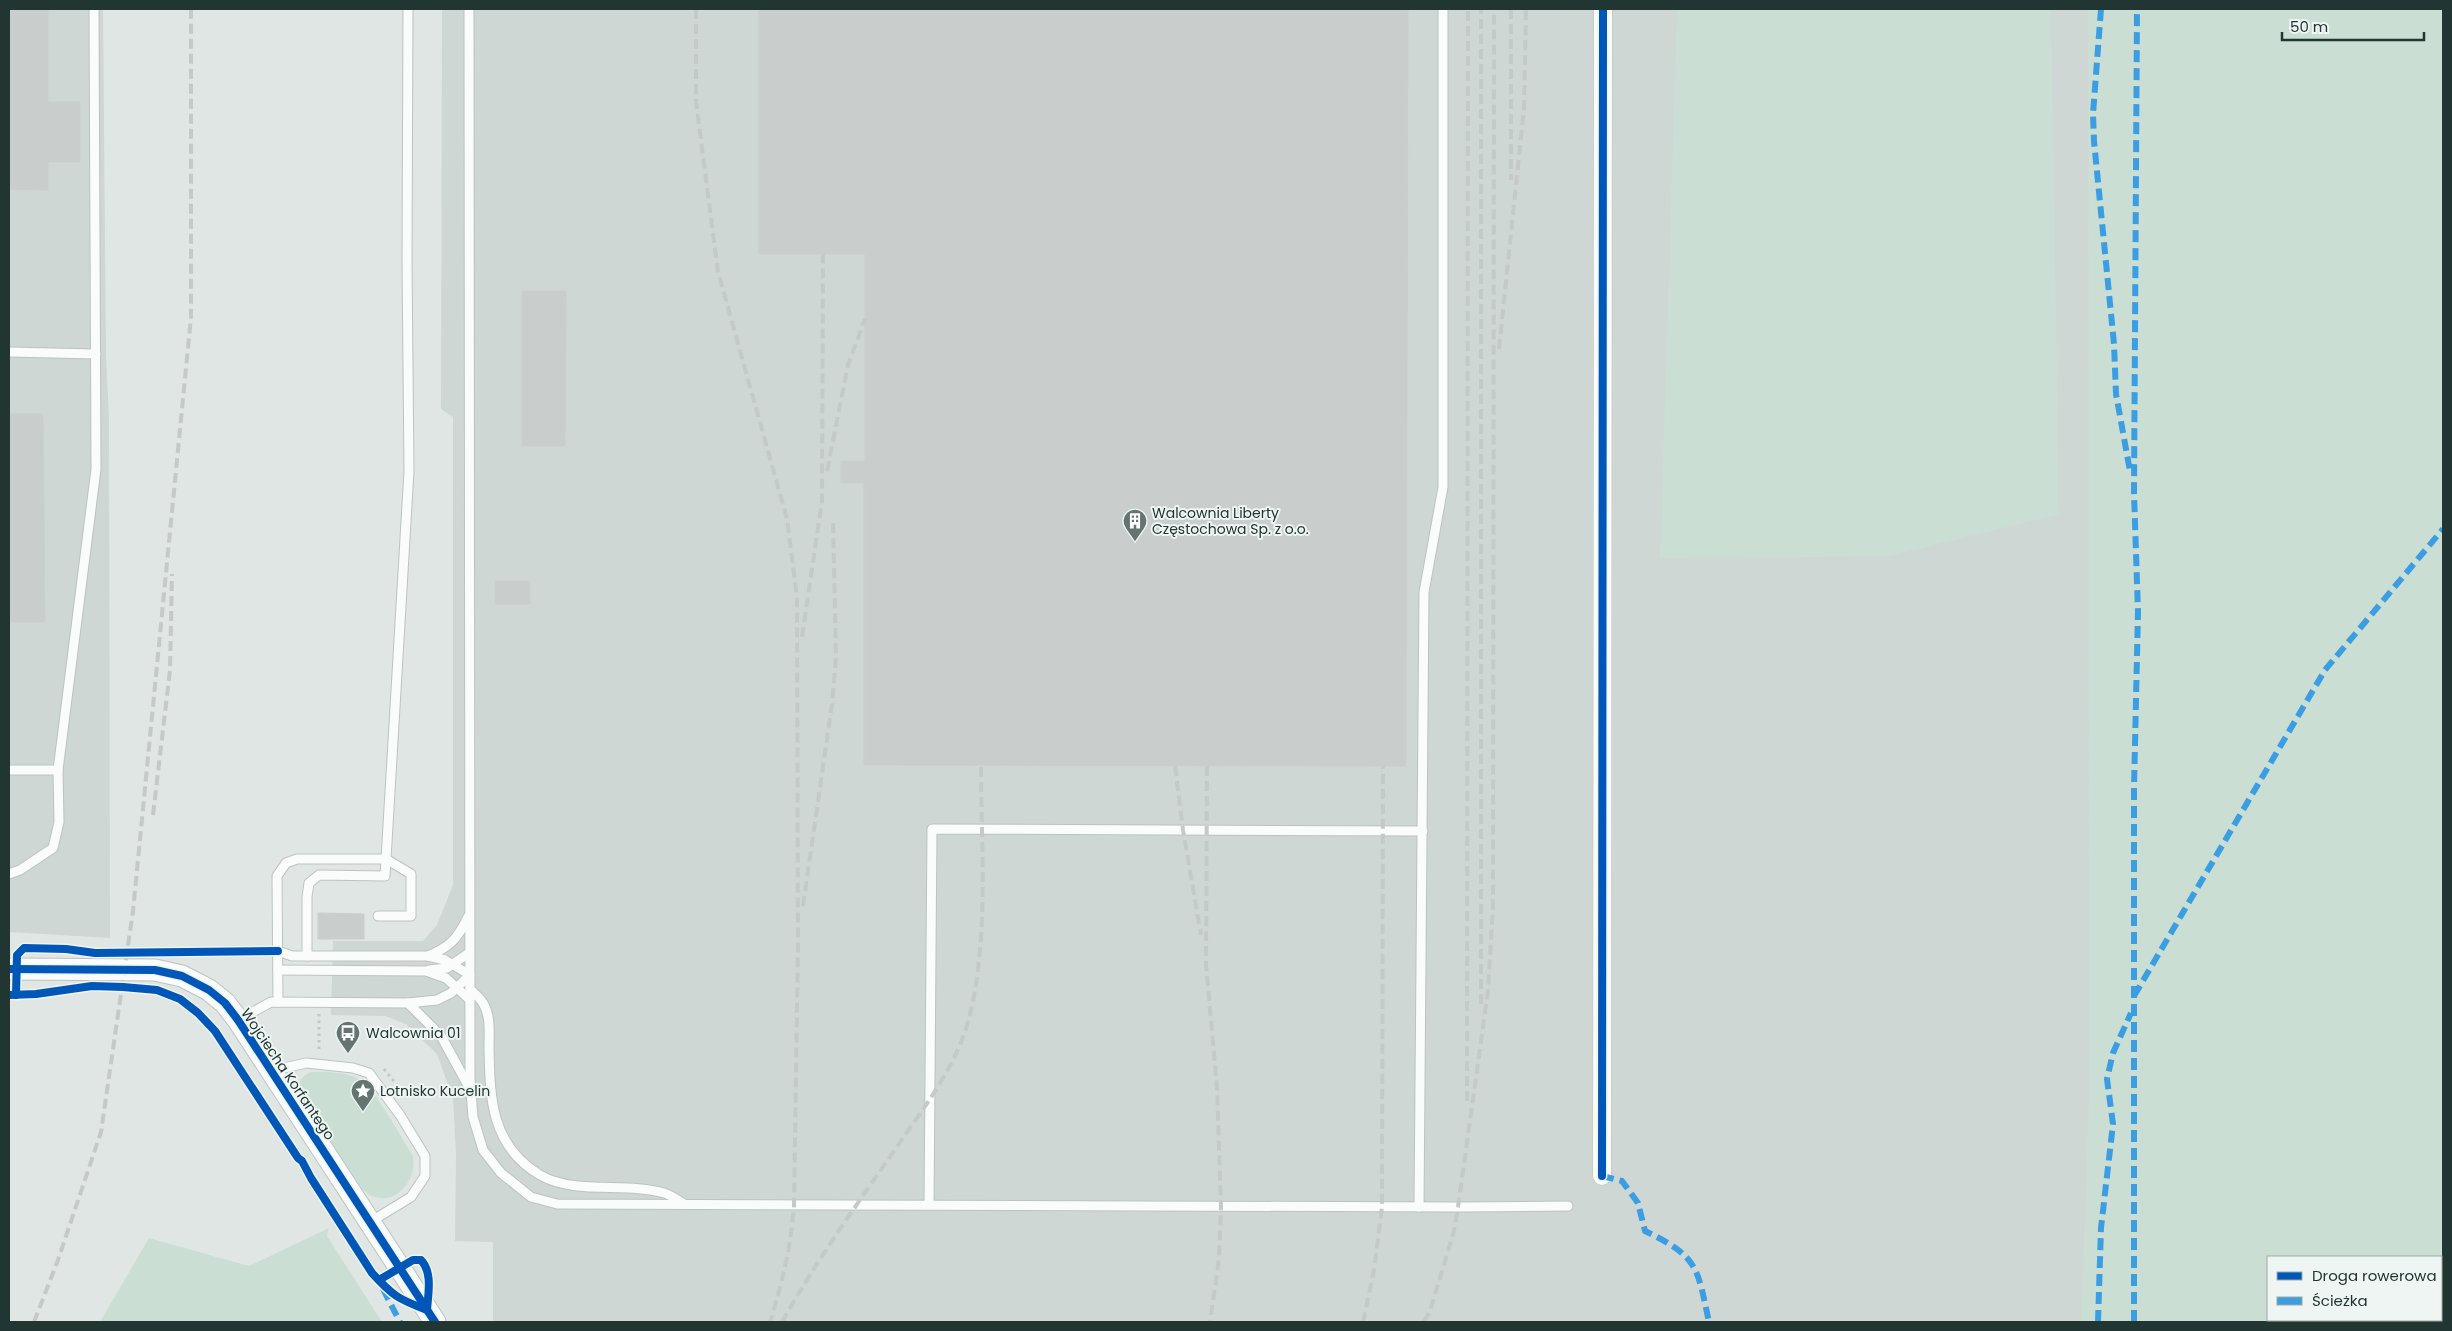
<svg xmlns="http://www.w3.org/2000/svg" width="2452" height="1331" font-family="Poppins,sans-serif">
	<style>
		.built { fill: #ced7d4 }
		.green { fill: #caded4; fill-rule: evenodd }
		.building { fill: #c9cecd; stroke: #c9cfcd }
		.lines { fill: none; stroke-linecap: round; stroke-linejoin: round }
		.service-casing { stroke: #bdc3c1; stroke-width: 11 }
		.minor-casing { stroke: #bdc3c1; stroke-width: 19 }
		.tertiary-casing { stroke: #bdc3c1; stroke-width: 23 }
		.path { stroke: #bfc7c6; stroke-width: 3; stroke-dasharray: 2.5 4; stroke-linecap: butt }
		.service { stroke: #fafbfb; stroke-width: 9 }
		.minor { stroke: #fafbfb; stroke-width: 18 }
		.tertiary { stroke: #fafbfb; stroke-width: 21 }
		.rail { stroke: #c5c9c8; stroke-width: 4; stroke-dasharray: 10 5; stroke-linecap: butt }
		.quiet { stroke: #3c9ee2; stroke-width: 6; stroke-dasharray: 12 6; stroke-linecap: butt }
		.cycleway-casing { stroke: #eef5f3; stroke-width: 11 }
		.cycleway { stroke: #0057b8; stroke-width: 8 }
		.labels { text-anchor: middle; dominant-baseline: central; stroke-width: 4; stroke-linejoin: round; paint-order: stroke }
		.poi-label { font-size: 14px; fill: #213633; stroke: #eef5f3; text-anchor: start }
		.street-label { font-size: 14px; fill: #213633; stroke: #eef5f3 }
	</style>
	<rect width="100%" height="100%" fill="#e0e6e4"/>
	<g class="built">
		<path d="M9,9h94l3,347 3,62 1,520 -101,-6z"/>
		<path d="M442,9h1674l-1,1313h-1622v-80l-38,-1 1,-87 -3,-55 -16,-45 -31,-30 -21,-8 -54,-1 2,-74h90l14,-16 16,-40v-468l-12,-8z"/>
	</g>
	<g class="green">
		<path d="M1677,9h374l8,505 -169,42 -230,3z"/>
		<path d="M2088,9h355v1313h-362l8,-225zM2268,1257h173v63h-173z"/>
		<path d="M311,1072c14,0 34,0 46,6 18,9 44,60 56,78 4,24 -16,50 -41,40 -19,-8 -59,-80 -72,-101 -4,-10 1,-20 11,-23z"/>
		<path d="M329,1228l-2,8 55,86h-282l49,-84 100,28z"/>
	</g>
	<g class="building">
		<path d="M9,9h39v93h32v60h-32v28l-39,-1z"/>
		<path d="M759,9h649l-2,757 -542,-1v-282h-23v-22h24v-207h-106z"/>
		<path d="M522,291h44l-1,155h-43z"/>
		<path d="M9,414h34l2,208h-36z"/>
		<rect x="495" y="581" width="35" height="23"/>
		<path d="M318,913l46,1v25h-46z"/>
	</g>
	<g class="lines">
		<defs>
			<g id="service">
				<path d="M469,9l1,1069 3,39 10,33 18,23 30,24 26,7 901,3 110,-1"/>
				<path d="M9,352l87,2"/>
				<path d="M9,770h49"/>
				<path d="M9,874l11,-4 33,-22 6,-26 -1,-52 38,-301 -2,-460"/>
				<path d="M278,951l14,5h136c22,-9 30,-18 40,-39"/>
				<path d="M307,956v-59l2,-14 10,-8 66,1 24,-405 -2,-210 1,-252"/>
				<path d="M278,970l148,1 20,7 24,22"/>
				<path d="M429,970l18,-2 22,-15"/>
				<path d="M470,989c4,4 10,9 13,14 8,13 6,30 6,45 1,51 2,98 51,127 35,20 86,7 124,18 7,2 14,7 20,11"/>
				<path d="M278,1002l-1,-126 9,-13 11,-4h89l25,15v42h-33"/>
				<path d="M408,1003l33,33 28,51"/>
				<path d="M238,1020l33,-18 137,1 29,-3 14,-7 19,-18 -25,-15 -17,-4"/>
				<path d="M275,1075l9,-7 22,-5 47,5 16,5 31,42 25,41v20l-14,21 -41,25"/>
				<path d="M929,1205l3,-376 491,2"/>
				<path d="M1419,1207l5,-615 19,-105v-478"/>
			</g>
			<path id="minor" d="M1602,1176l1,-1167"/>
			<path id="tertiary" d="M9,969l146,1 27,6 27,14 16,13 13,17 197,302"/>
		</defs>
		<use href="#service" class="service-casing"/>
		<use href="#minor" class="minor-casing"/>
		<use href="#tertiary" class="tertiary-casing"/>
		<g class="path">
			<path d="M319,1014v36"/>
			<path d="M384,1069l16,20"/>
		</g>
		<use href="#service" class="service"/>
		<use href="#minor" class="minor"/>
		<use href="#tertiary" class="tertiary"/>
		<g class="rail">
			<path d="M696,9v93l22,170 69,247 10,79 1,345 -4,263c-3,40 -12,78 -24,116"/>
			<path d="M1511,9v171"/>
			<path d="M1499,349l25,-241 2,-99"/>
			<path d="M827,471l21,-106 17,-46"/>
			<path d="M802,637l20,-136 1,-247"/>
			<path d="M1175,766l8,64 18,105"/>
			<path d="M1207,766l-1,198 11,124 4,118 -2,53 -9,63"/>
			<path d="M153,815l17,-145 2,-96"/>
			<path d="M803,906l29,-202 4,-47 -3,-138"/>
			<path d="M1481,1004v-995"/>
			<path d="M1467,1101l1,-1092"/>
			<path d="M34,1322l24,-62 43,-128 32,-221 58,-594v-308"/>
			<path d="M782,1322c33,-59 73,-115 112,-171 29,-43 64,-85 76,-137 19,-77 11,-169 11,-249"/>
			<path d="M1363,1322l11,-52 8,-63 1,-441"/>
			<path d="M1424,1322l6,-11 24,-80 4,-24 30,-216 5,-86 1,-896"/>
		</g>
		<g class="quiet">
			<path d="M2101,9l-8,105 1,27 20,203 2,50 14,77"/>
			<path d="M2134,996l191,-326 118,-141"/>
			<path d="M1602,1176l20,5 16,22 7,28c54,26 52,36 64,91"/>
			<path d="M383,1289l17,33"/>
			<path d="M2098,1322l3,-94 12,-104 -6,-45 6,-26 18,-40"/>
			<path d="M2134,1322v-534l4,-176 -4,-119 3,-484"/>
		</g>
		<defs>
			<g id="cycleway">
				<path d="M9,969l146,1 27,6 27,14 16,13 13,17 197,302"/>
				<path d="M9,995l27,-1 56,-8 31,1 34,3 23,9 18,14 17,18 83,127 4,3 9,17 61,95c21,23 26,26 55,37 1,-16 6,-37 -6,-50h-8l-34,20"/>
				<path d="M16,995l1,-40 7,-7 42,1 29,4 183,-2"/>
				<path d="M1602,1176l1,-1167"/>
			</g>
		</defs>
		<use href="#cycleway" class="cycleway-casing"/>
		<use href="#cycleway" class="cycleway"/>
	</g>
	<defs>
		<symbol id="building-pin" viewBox="-11 -11 22 30"><path d="M0 17L-7.5 6A9.5 9.5 0 1 1 7.5 6Z" fill="#647471" stroke="#eef5f3"/><path d="M-4-6H4V6H1V3H-1V6H-4ZM-2.5-4.3h1.7v1.8h-1.7ZM.8-4.3h1.7v1.8H.8ZM-2.5-1h1.7V.8h-1.7ZM.8-1h1.7V.8H.8Z" fill="#fff"/></symbol>
		<symbol id="bus-pin" viewBox="-11 -11 22 30"><path d="M0 17L-7.5 6A9.5 9.5 0 1 1 7.5 6Z" fill="#647471" stroke="#eef5f3"/><path d="M-5-6H5V4H4V6H2V4H-2V6H-4V4H-5ZM-3.5-4V0h7V-4ZM-3.5 1.2v1.5H-2V1.2ZM2 1.2v1.5H3.5V1.2Z" fill="#fff"/></symbol>
		<symbol id="sight-pin" viewBox="-11 -11 22 30"><path d="M0 17L-7.5 6A9.5 9.5 0 1 1 7.5 6Z" fill="#647471" stroke="#eef5f3"/><path d="M0-6L1.8-2.2L6-1.7L2.9 1.2L3.7 5.4L0 3.3L-3.7 5.4L-2.9 1.2L-6-1.7L-1.8-2.2Z" fill="#fff"/></symbol>
	</defs>
	<g fill-rule="evenodd">
		<use href="#building-pin" x="1121" y="507" width="28" height="38"/>
		<use href="#bus-pin" x="334" y="1019" width="28" height="38"/>
		<use href="#sight-pin" x="349" y="1077" width="28" height="38"/>
	</g>
	<g class="labels">
		<g class="poi-label">
			<text x="1152" y="513">Walcownia Liberty<tspan x="1152" dy="16">Częstochowa Sp. z o.o.</tspan></text>
			<text x="366" y="1033">Walcownia 01</text>
			<text x="380" y="1091">Lotnisko Kucelin</text>
		</g>
		<g class="street-label">
			<text transform="translate(288 1074) rotate(56)">Wojciecha Korfantego</text>
		</g>
	</g>
	<rect width="2452" height="1331" fill="none" stroke="#213633" stroke-width="20"/>
	<rect x="2267" y="1256" width="175" height="65" fill="#eef5f3" stroke="#9ca9a6"/>
	<rect x="2277" y="1272" width="25" height="8" fill="#0057b8" stroke="#9ca9a6"/>
	<text x="2312" y="1281" font-size="15" fill="#213633">Droga rowerowa</text>
	<rect x="2277" y="1297" width="25" height="8" fill="#3c9ee2" stroke="#9ca9a6"/>
	<text x="2312" y="1306" font-size="15" fill="#213633">Ścieżka</text>
	<path d="M2282 32v8h142v-8" fill="none" stroke="#213633" stroke-width="2.5"/>
	<text x="2290" y="32" font-size="15" fill="#213633" stroke="#eef5f3" stroke-width="4" paint-order="stroke">50 m</text>
</svg>
